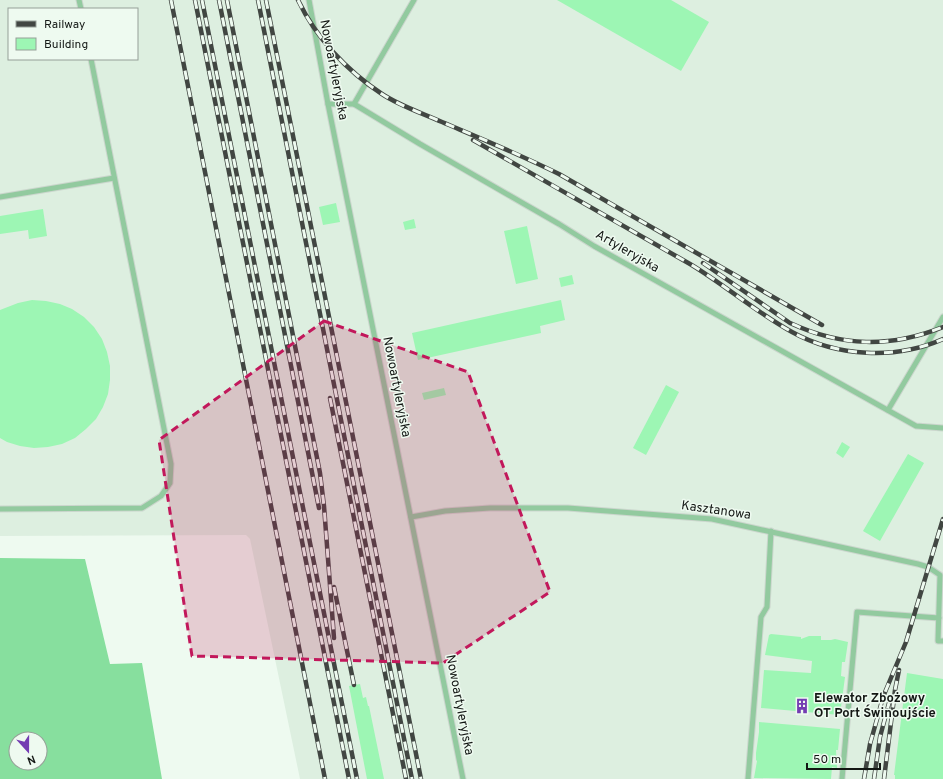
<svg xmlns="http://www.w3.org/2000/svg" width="943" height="779" font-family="Overpass,sans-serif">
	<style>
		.built { fill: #ddefe0; fill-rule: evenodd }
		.forest { fill: #87df9e; fill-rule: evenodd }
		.building { fill: #9df6b4 }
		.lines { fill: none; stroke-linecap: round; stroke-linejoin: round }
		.lane-casing { stroke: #cbd6cd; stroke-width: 7 }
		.lane { stroke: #92ca9f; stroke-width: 5 }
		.rail-casing { stroke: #414642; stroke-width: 4.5 }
		.rail { stroke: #eefaf0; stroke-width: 3; stroke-dasharray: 9; stroke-linecap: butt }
		.marked { fill: #c2185b; fill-opacity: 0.2; stroke: #c2185b; stroke-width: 3; stroke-dasharray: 8 5; stroke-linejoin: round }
		.labels { text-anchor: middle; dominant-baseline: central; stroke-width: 3; stroke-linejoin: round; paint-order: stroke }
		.street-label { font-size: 13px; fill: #131714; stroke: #eefaf0 }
		.poi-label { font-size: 13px; font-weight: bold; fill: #131714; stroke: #eefaf0; text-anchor: start }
	</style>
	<rect width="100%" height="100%" fill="#eefaf0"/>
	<path class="built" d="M0,0h943v779h-643l-50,-240 -4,-4 -246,1zM9,9h128v50h-128z"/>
	<path class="forest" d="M0,558l85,1 25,105 32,-1 20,116h-162zM16,739h24v24h-24z"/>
	<g class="building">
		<path d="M557,0h114l38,22 -28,49z"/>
		<path d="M336,203l4,19 -17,3 -4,-18z"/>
		<path d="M43,209l4,27 -18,3 -1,-9 -28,4v-18z"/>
		<path d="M414,219l2,9 -11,2 -2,-8z"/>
		<path d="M527,226l11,53 -22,5 -12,-53z"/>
		<path d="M572,275l2,9 -13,3 -2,-9z"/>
		<path d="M32,300l14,1 14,3 12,5 12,8 10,10 8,12 5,13 3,14v14l-2,14 -5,13 -7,12 -10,10 -11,9 -13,6 -14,3 -14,1 -14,-2 -13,-4 -7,-4v-128l18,-7z"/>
		<path d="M561,300l4,20 -25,6 1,7 -123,27 -6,-27z"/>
		<path d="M666,385l13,7 -33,63 -13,-7z"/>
		<path d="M444,388l2,7 -22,5 -2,-7z"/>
		<path d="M842,442l8,5 -7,11 -7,-5z"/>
		<path d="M908,454l16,9 -44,78 -17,-10z"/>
		<path d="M771,634l30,3v2l8,-3h12v4h10l4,-1 13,3 -3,20h-3l-1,14 4,1 -5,38 -79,-7 3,-38 47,3 1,-12 -47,-6 4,-20z"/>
		<path d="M907,673l36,6v100h-48v-4h-1z"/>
		<path d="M360,684l3,14 3,-1 2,9h1l15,73h-17l-18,-93z"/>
		<path d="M759,722l81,7 -2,21h-2l1,18 -5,-1 -1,12 -77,-1 3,-17 -1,-1v-7l3,-21z"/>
	</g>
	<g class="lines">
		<defs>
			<g id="lane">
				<path d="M79,0l2,9"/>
				<path d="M309,0l19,104 135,675"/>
				<path d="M328,104h26l66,40 139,80 35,22 322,180 27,2"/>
				<path d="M354,104l60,-104"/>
				<path d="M0,197l114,-19"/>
				<path d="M888,410l55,-93"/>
				<path d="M0,509l142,-1 19,-12 9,-13 1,-19 -80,-405"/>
				<path d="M411,517l34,-6 45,-3h78l144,11 206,45 10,3 12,8 -2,66h5"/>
				<path d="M748,779l13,-162 6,-10 4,-76"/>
				<path d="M842,779l15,-167 82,6"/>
			</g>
		</defs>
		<use href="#lane" class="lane-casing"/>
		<use href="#lane" class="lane"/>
		<defs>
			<g id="rail">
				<path d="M171,0l154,779"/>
				<path d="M195,0l154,779"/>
				<path d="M202,0l155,779"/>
				<path d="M219,0l100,508"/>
				<path d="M227,0l93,473 4,33 10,132"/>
				<path d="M258,0l154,779"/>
				<path d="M266,0l155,779"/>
				<path d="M298,0c18,38 49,71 84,94 18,12 40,19 60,28 40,17 79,33 117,52l263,151"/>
				<path d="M473,140l217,124c35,21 67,49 102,68 45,25 104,28 151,7"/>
				<path d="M703,263l87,60c52,24 100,25 153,4"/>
				<path d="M330,398l76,381"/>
				<path d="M334,587l20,98"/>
				<path d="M864,779l6,-35 9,-32 4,-15 23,-55 37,-123"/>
				<path d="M874,779l6,-42 9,-34"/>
				<path d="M884,779l11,-89 4,-20"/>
			</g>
		</defs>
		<use href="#rail" class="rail-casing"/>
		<use href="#rail" class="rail"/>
	</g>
	<path class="marked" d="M324,321l144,51 82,220 -107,71 -251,-7 -33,-216z"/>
	<defs>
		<symbol id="building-bare" viewBox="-9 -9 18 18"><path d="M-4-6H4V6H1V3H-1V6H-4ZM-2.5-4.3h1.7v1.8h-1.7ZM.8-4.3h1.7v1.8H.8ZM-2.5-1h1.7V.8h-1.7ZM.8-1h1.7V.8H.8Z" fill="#733cb2" stroke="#eefaf0" stroke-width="2.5" paint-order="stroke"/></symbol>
	</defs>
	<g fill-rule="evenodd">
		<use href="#building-bare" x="791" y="695" width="22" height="22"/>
	</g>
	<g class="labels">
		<g class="street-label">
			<text transform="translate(333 70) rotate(79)">Nowoartyleryjska</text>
			<text transform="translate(627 252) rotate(30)">Artyleryjska</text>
			<text transform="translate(396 387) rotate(79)">Nowoartyleryjska</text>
			<text transform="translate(716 511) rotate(8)">Kasztanowa</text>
			<text transform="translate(459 705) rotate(79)">Nowoartyleryjska</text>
		</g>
		<g class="poi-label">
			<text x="814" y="699">Elewator Zbożowy<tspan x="814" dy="15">OT Port Świnoujście</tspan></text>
		</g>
	</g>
	<rect x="8" y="8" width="130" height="52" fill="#eefaf0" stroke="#969f98"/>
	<rect x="16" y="21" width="20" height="6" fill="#414642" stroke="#969f98"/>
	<text x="44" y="28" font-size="12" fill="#131714">Railway</text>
	<rect x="16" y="38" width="20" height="12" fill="#9df6b4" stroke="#969f98"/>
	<text x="44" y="48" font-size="12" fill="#131714">Building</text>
	<g transform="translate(28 751) rotate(159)"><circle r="19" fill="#eefaf0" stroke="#969f98"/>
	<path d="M0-3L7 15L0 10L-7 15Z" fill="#733cb2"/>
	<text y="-6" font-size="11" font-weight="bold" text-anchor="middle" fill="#131714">N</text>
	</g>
	<path d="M807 763v6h73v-6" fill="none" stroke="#131714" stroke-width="2"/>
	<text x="813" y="763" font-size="12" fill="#131714" stroke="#eefaf0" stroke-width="3" paint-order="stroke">50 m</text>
</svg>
